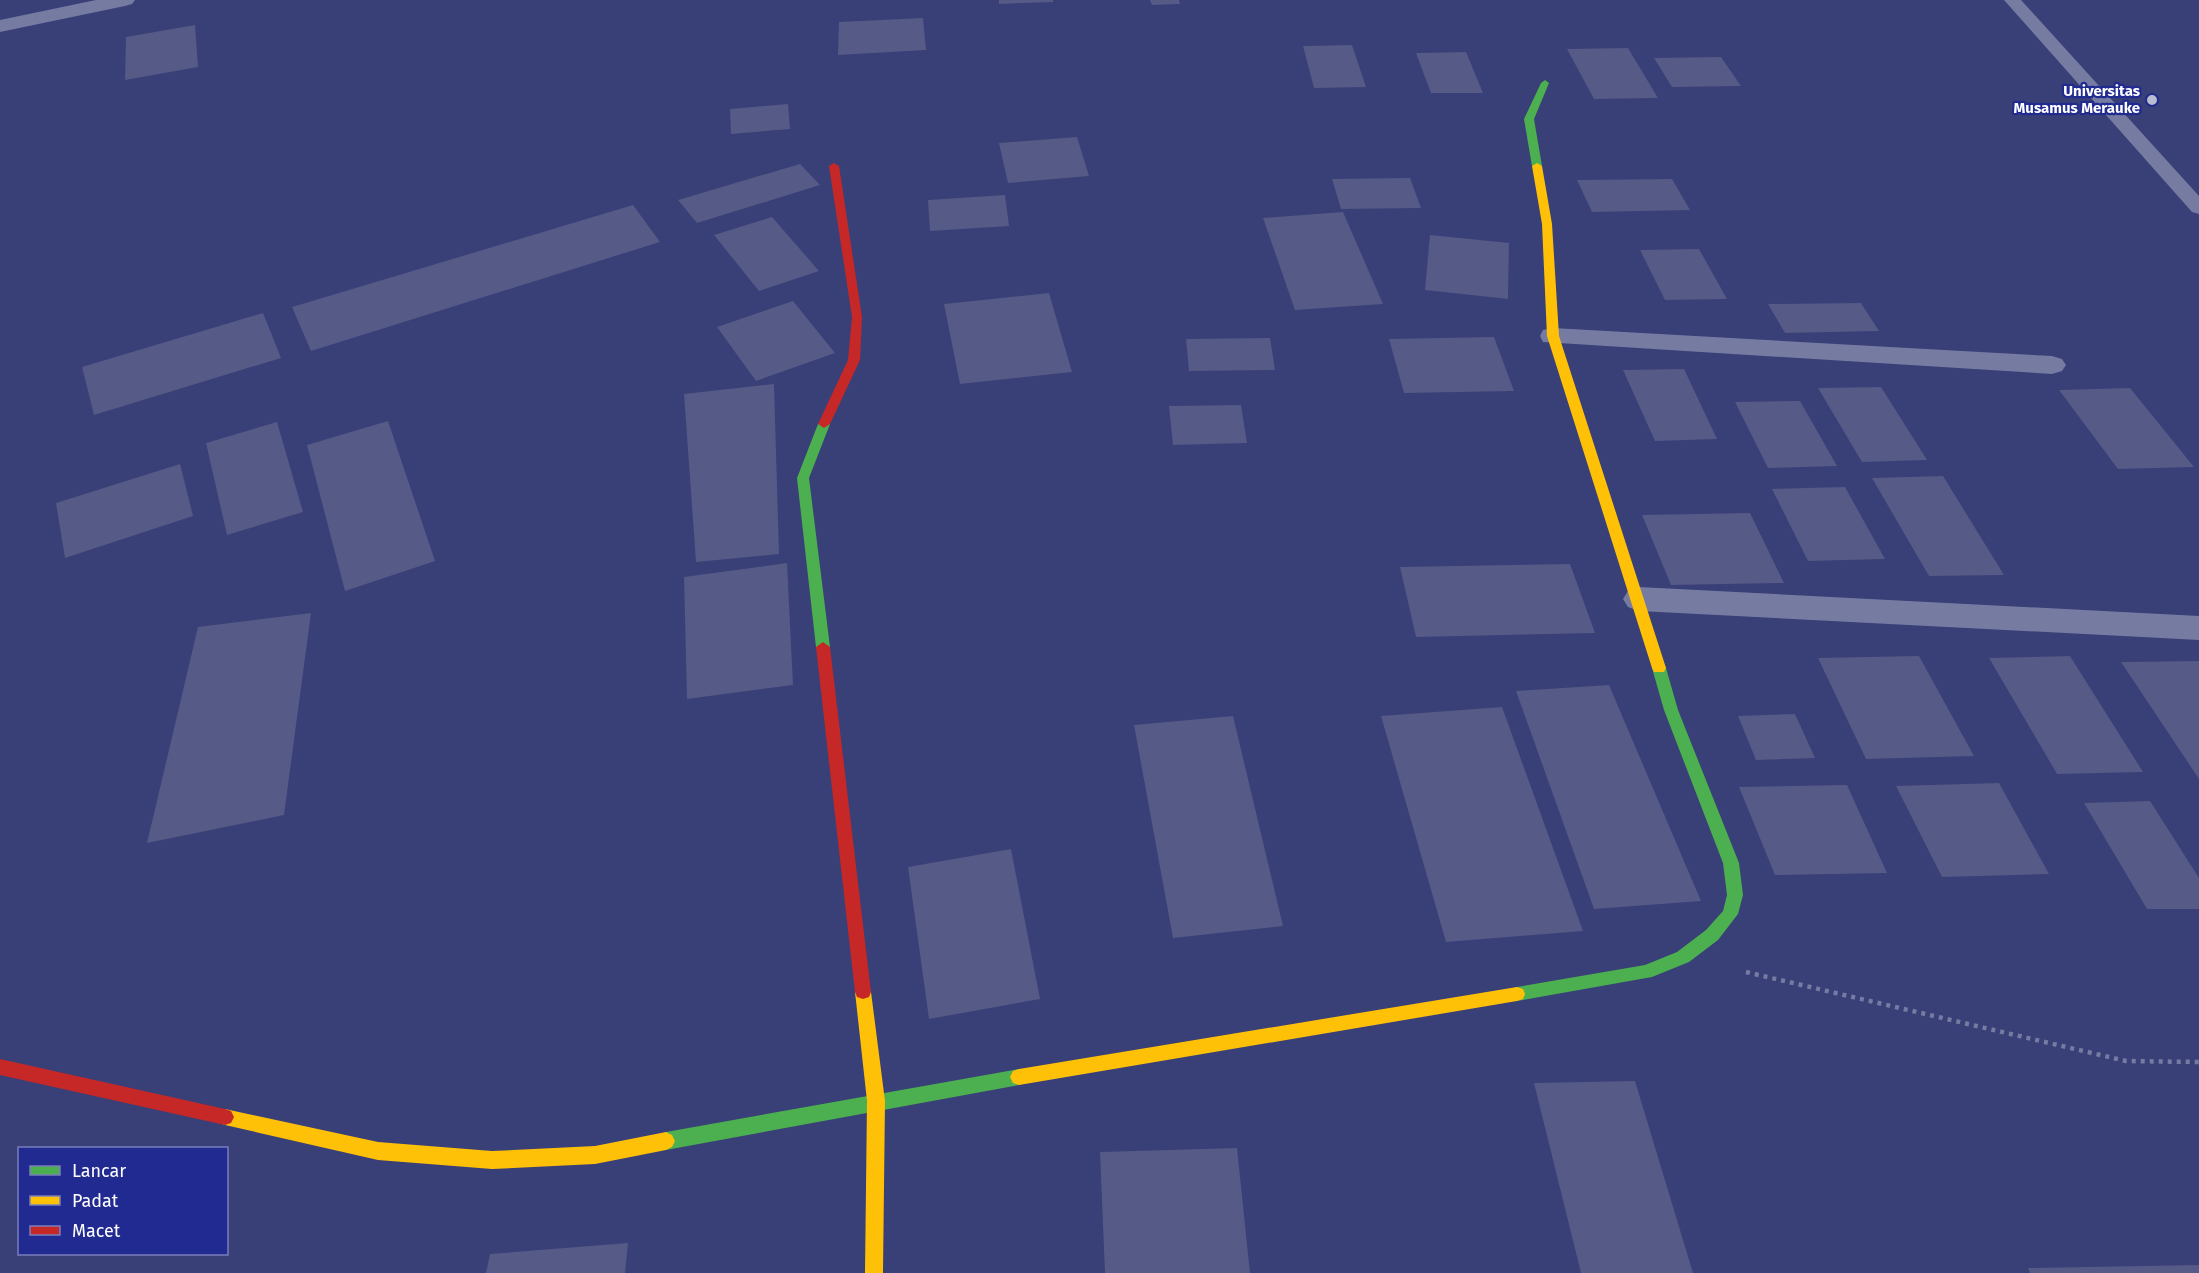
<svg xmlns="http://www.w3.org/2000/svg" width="2199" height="1273" font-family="'Fira Sans',sans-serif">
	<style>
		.building { fill: #565a86 }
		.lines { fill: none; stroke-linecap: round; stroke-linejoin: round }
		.path { stroke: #767ba2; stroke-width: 4.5; stroke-dasharray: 4 5; stroke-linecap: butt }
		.lane { fill: #767ba2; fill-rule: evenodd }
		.street { fill: #767ba2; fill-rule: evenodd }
		.fast { fill: #4caf50; fill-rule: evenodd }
		.slow { fill: #ffc107; fill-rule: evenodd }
		.jam { fill: #c62828; fill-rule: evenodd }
		.poi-dot { fill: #babccf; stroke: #202a90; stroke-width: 2 }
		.labels { text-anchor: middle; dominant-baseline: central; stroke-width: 4.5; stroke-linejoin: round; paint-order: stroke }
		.far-poi-label { font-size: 15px; font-weight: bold; fill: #fff; stroke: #202a90; text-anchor: end }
	</style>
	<rect width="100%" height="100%" fill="#393f77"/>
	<g class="building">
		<path d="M999,0h54v2l-54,2z"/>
		<path d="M1150,0h29l1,4 -28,1z"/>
		<path d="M923,18l3,32 -88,5 1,-33z"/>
		<path d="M195,25l3,42 -73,13 1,-43z"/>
		<path d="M1352,45l14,42 -52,1 -11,-42z"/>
		<path d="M1628,48l30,50 -64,1 -27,-50z"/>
		<path d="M1466,52l17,41h-52l-15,-40z"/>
		<path d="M1721,57l20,29 -69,1 -18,-29z"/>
		<path d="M788,104l2,25 -59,5 -1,-25z"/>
		<path d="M1077,137l12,39 -81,7 -9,-40z"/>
		<path d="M800,164l20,21 -123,38 -19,-23z"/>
		<path d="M1410,178l11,30 -80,1 -9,-30z"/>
		<path d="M1672,179l18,31 -98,2 -15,-32z"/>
		<path d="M1005,195l4,31 -79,5 -2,-31z"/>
		<path d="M633,205l27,37 -349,109 -19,-44z"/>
		<path d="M1343,212l40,92 -88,6 -32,-92z"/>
		<path d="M772,217l47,54 -60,20 -45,-56z"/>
		<path d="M1430,235l79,8 -1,56 -83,-9z"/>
		<path d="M1699,249l28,50 -62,1 -25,-50z"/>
		<path d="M1049,293l23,79 -112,12 -16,-80z"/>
		<path d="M793,301l42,52 -79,28 -39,-54z"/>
		<path d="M1861,303l18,28 -94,2 -17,-29z"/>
		<path d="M263,313l18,45 -187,57 -12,-48z"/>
		<path d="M1494,337l20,54 -110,2 -15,-54z"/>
		<path d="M1270,338l5,32 -86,1 -3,-32z"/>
		<path d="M1684,369l33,70 -62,2 -32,-71z"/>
		<path d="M774,384l5,170 -83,8 -12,-168z"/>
		<path d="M1881,387l46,73 -65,2 -44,-74z"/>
		<path d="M2130,388l64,79 -76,2 -59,-79z"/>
		<path d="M1800,401l37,65 -69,2 -33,-66z"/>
		<path d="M1241,405l6,38 -74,2 -4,-39z"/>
		<path d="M388,421l47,140 -90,30 -38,-146z"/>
		<path d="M277,422l26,90 -76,23 -21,-92z"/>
		<path d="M180,464l13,52 -128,42 -9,-55z"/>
		<path d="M1943,476l61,99 -75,1 -57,-98z"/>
		<path d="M1845,487l40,72 -77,2 -36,-72z"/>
		<path d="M1750,513l34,70 -113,2 -29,-70z"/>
		<path d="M787,563l6,122 -106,14 -3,-122z"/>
		<path d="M1570,564l25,69 -179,4 -16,-70z"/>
		<path d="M311,613l-27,202 -137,28 51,-216z"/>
		<path d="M1919,656l55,100 -108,3 -48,-101z"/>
		<path d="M2070,656l73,116 -86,2 -68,-116z"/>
		<path d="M2199,661v118l-78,-117z"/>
		<path d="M1609,685l92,216 -107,8 -78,-218z"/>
		<path d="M1502,707l81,224 -137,11 -65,-226z"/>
		<path d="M1795,714l20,44 -59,2 -18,-44z"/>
		<path d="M1233,716l50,210 -110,12 -39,-213z"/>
		<path d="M1999,783l50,91 -107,3 -46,-91z"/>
		<path d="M1847,785l40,88 -112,2 -36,-88z"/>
		<path d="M2150,801l49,77v31h-52l-63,-106z"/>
		<path d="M1011,849l29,150 -111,20 -21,-152z"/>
		<path d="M1635,1081l58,192h-112l-47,-190z"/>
		<path d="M1237,1148l13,125h-145l-5,-121z"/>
		<path d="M628,1243l-3,30h-139l4,-19z"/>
		<path d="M2199,1265v8h-169l-2,-5z"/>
	</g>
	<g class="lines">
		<path class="path" d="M1746,972l380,89 73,1"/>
		<path class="lane" d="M2004,0h17l178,196v18l-7,-2z"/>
		<g class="street">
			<path d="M96,0h39l-3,4 -7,2 -125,26v-12z"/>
			<path d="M1553,328l499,28 10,3 4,6 -4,6 -10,3 -509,-32 -3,-6 3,-6z"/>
			<path d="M1639,587l560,29v24l-560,-29 -11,-4 -5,-8 5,-8z"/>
		</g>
		<g class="fast">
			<path d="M1545,80l4,3 -15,36 8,47 -5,3 -5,-3 -8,-47 17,-36z"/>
			<path d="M824,420l6,4 -21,54 21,169 -7,5 -7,-5 -19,-169 21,-54z"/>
			<path d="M1659,663l5,1 2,4 12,42 61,153 4,32 -5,19 -20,26 -29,22 -37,15 -135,24 -6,-2 -2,-5 2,-5 6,-2 128,-22 32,-13 29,-22 17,-19 4,-16 -4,-32 -59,-153 -12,-42 2,-4z"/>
			<path d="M1019,1069l6,2 3,6 -3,6 -6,2 -353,65 -6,-3 -3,-6 3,-6 6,-3z"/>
		</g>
		<g class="slow">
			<path d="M1537,163l5,3 10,58 7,112 107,332 -2,4h-10l-2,-4 -105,-332 -5,-112 -10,-58z"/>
			<path d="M863,985l6,2 2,5 14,109 -2,172h-18l2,-172 -12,-109 2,-5z"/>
			<path d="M1517,987l6,2 2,5 -2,5 -6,2 -498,84 -6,-2 -3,-6 3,-6 6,-2z"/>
			<path d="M225,1109l153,33 114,9 103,-5 71,-14 6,3 3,6 -3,6 -6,3 -71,14 -103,5 -114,-9 -153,-35 -6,-2 -3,-6 3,-6z"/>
		</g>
		<g class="jam">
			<path d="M834,163l5,3 23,151 -2,43 -30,64 -6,4 -6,-4 30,-64 4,-43 -23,-151z"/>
			<path d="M823,642l7,5 41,345 -2,5 -6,2 -6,-2 -2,-5 -39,-345z"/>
			<path d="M0,1059l225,50 6,2 3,6 -3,6 -6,2 -225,-50z"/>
		</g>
	</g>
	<circle class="poi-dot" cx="2152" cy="100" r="6"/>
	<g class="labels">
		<g class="far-poi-label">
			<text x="2140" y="91">Universitas<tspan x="2140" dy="17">Musamus Merauke</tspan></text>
		</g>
	</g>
	<rect x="18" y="1147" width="210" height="108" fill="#202a90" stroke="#797fbc" stroke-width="1.5"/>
	<rect x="30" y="1166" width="30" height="9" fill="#4caf50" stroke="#797fbc" stroke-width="1.5"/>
	<text x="72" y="1177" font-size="18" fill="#ffffff">Lancar</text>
	<rect x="30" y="1196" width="30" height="9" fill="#ffc107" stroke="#797fbc" stroke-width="1.5"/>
	<text x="72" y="1207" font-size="18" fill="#ffffff">Padat</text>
	<rect x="30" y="1226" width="30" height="9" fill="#c62828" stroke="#797fbc" stroke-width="1.5"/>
	<text x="72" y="1237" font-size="18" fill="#ffffff">Macet</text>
</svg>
